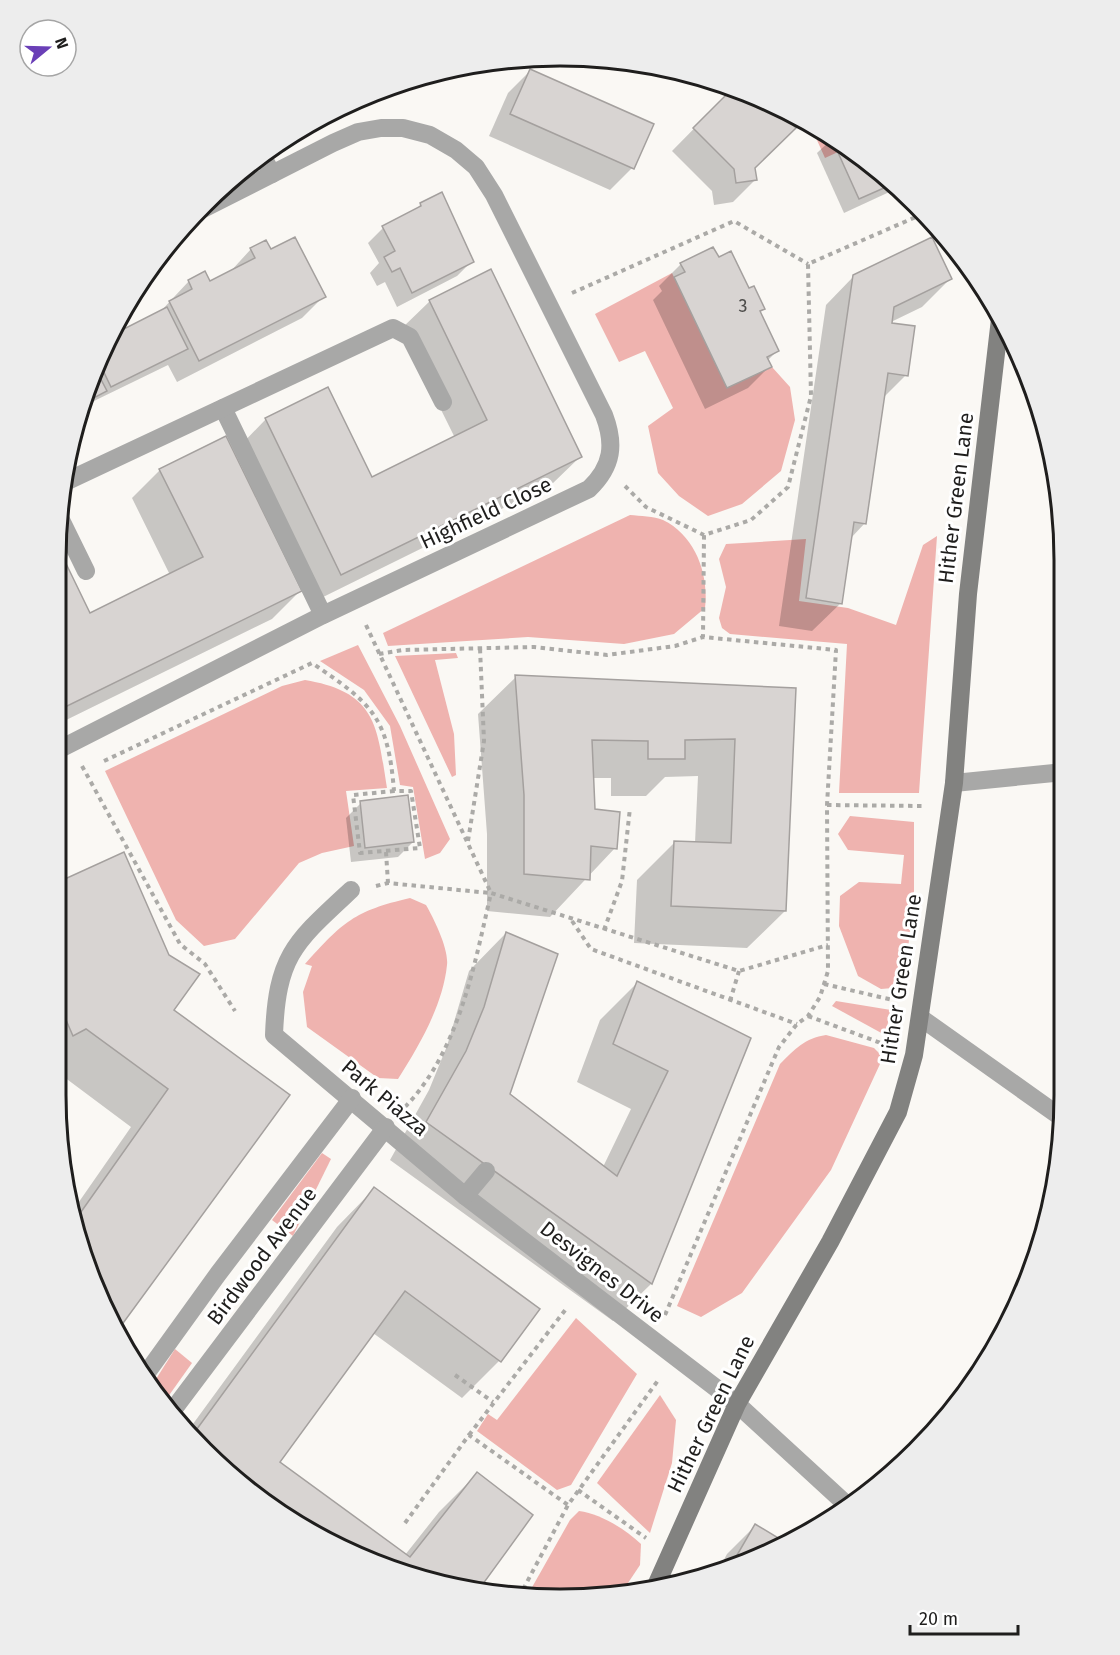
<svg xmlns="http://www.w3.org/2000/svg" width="1120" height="1655" font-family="'Fira Sans',sans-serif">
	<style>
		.green { fill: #efb3af }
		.shadow { fill: #0003 }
		.building { fill: #d8d4d2; stroke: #a4a09e; stroke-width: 1.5 }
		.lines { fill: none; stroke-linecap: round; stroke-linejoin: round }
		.path { stroke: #abaaa7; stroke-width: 4; stroke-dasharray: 4.5 4.5; stroke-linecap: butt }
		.lane { stroke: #a8a8a7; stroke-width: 18 }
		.street { stroke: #a8a8a7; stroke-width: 18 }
		.secondary { stroke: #828280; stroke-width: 18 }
		.labels { text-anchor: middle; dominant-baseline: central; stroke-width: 6; stroke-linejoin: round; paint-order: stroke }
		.number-label { font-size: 18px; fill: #4d4c4a }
		.street-label { font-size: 21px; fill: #1f1e1d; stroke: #fff }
		.rim { fill: none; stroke: #1f1e1d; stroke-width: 3 }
	</style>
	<rect width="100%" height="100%" fill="#faf8f4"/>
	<g class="green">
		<path d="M805,121l27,15 6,16 -13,6 -13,-29z"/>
		<path d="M672,273l55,115 45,-21 18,20 5,33 -14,51 -39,33 -34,12 -29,-20 -21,-23 -10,-47 25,-18 -28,-57 -26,11 -24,-48z"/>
		<path d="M630,515c10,1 24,1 33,5 33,16 46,55 42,88l-31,26 -50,10 -96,-7 -140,9 -5,-13z"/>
		<path d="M937,536l-18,257h-80l8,-149 -117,-10 -8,-6 -3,-10 7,-31 -7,-28 7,-15 80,-5 -7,62 49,7 48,17 27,-80z"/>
		<path d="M358,645l42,81 50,113 -10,14 -15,6 -12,-72 -13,-2 -10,-59 -26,-36 -44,-29z"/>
		<path d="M456,653l2,5 -23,2 19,74 2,41 -4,2 -57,-121z"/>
		<path d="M305,680c72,12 72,46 82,108l-41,3 8,55 -32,7 -23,10 -64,76 -31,7 -28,-26 -71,-149 177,-85z"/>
		<path d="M850,816l64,6v69l-8,78 -13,19 -12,1 -23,-13 -19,-50 1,-30 19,-14 42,2 3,-29 -56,-5 -10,-16z"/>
		<path d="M410,898l16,7c8,14 23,44 21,60 -4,40 -28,81 -49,114l-20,-1 -71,-51 -4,-35 9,-26 -7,-2c38,-42 49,-53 105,-66z"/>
		<path d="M836,1001l55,9 -6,25 -53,-29z"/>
		<path d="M826,1035l48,13 6,6v10l-49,106 -89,123 -41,24 -24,-11 103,-242c15,-15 25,-26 46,-29z"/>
		<path d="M322,1153l9,6 -38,77 -21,-16z"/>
		<path d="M576,1318l61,56 -66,111 -14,5 -80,-59 11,-17 9,6z"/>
		<path d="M175,1349l17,14 -27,38 -14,-14z"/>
		<path d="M660,1395l16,25 -4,43 -22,70 -53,-50z"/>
		<path d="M579,1511c22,3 46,18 62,33l-1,21 -18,27 -96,6 44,-78z"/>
	</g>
	<g class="shadow">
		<path d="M506,61l-11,5 -2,-4z"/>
		<path d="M475,64l-11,7 -4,-5 1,-1z"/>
		<path d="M530,71l122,54 -20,43 -22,22 -121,-54 19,-43z"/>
		<path d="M734,88l19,6 31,17 -30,57 1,12 -22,22 -19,3 -2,-14 -40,-40z"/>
		<path d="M834,137l6,3 58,48 -54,25 -27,-60z"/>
		<path d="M421,204l51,57 -15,15 -60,31 -12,-25 -8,4 -7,-13 9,-10 -11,-20 15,-15 30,-15z"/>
		<path d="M251,249l19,2 54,45 -22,22 -125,64 -9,-17 -72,35 -13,9 24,-70 53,-27 29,-31 20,2 21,-11z"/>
		<path d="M718,259l46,50 -5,4 18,38 -10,10 3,5 -22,22 -43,21 -52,-109 9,-9 -3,-5 22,-22z"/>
		<path d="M854,276l96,3 -28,28 -31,15 15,53 -23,23 -18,125 -15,16 -9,64 -29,28 -33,-5 47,-321z"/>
		<path d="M430,301l151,155 -29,28 -239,118 -75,-154 28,-29 106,60 83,-41 -54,-109z"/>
		<path d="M160,470l140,121 -28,28 -216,106 1,-177 32,67 81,-40 -38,-77z"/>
		<path d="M516,677l279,12 -10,222 -38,37 -113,-5 3,-63 38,-38 20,1 3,-67 -33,1 -19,19h-35v-18h-19l1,33 22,37 -65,69 -63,-6v-77l-9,-120z"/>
		<path d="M361,803l52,39 -15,15 -47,5 -5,-44z"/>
		<path d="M123,854l48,156 117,85 -206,162 -8,-48 57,-82 -75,-56v-186z"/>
		<path d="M506,933l2,161 95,73 28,-58 -54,-27 23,-62 37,-37 113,56 -99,245 -38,37 -223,-161 39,-70 18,-44 22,-75z"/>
		<path d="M374,1189l164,120 -39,52 -37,37 -89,-65 -95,129 127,93 34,-43 38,-38 2,113 -112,-26 -114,-66 -63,-67 147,-201z"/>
		<path d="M755,1526l28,17 -63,24 7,-13z"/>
	</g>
	<g class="building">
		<path d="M530,69l124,55 -20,45 -124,-55z"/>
		<path d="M733,88l20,6 33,17 -3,4 13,13 -41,40 2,12 -21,3 -2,-14 -41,-41z"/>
		<path d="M831,137l9,3 53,44 -34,15z"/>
		<path d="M442,192l32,70 -62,31 -12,-25 -8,4 -8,-15 11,-6 -13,-25 39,-20 -1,-3z"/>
		<path d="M295,237l31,60 -127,64 -30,-60 23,-12 -4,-9 17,-9 5,10 45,-23 -5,-10 16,-8 5,9z"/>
		<path d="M932,237l20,42 -58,28 -2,16 23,3 -7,50 -20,-3 -22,151 -12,-2 -12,82 -36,-6 47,-323z"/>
		<path d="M713,247l6,10 12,-6 18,37 5,-2 11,23 -5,2 19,40 -12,6 5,10 -45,21 -53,-111 11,-5 -5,-9z"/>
		<path d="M491,269l91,188 -241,118 -76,-157 63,-31 44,90 115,-57 -58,-120z"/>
		<path d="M167,307l21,42 -77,38 -12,-25 9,-25z"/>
		<path d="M96,370l11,21 -21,11z"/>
		<path d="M226,436l76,155 -241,118 -5,-10 1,-154 33,68 113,-56 -44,-88z"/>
		<path d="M515,675l281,13 -10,223 -115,-5 3,-65 57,2 4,-104 -50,1v19h-37v-18l-56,-1 3,69 25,3 -3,37 -26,-3 -1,34 -66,-6v-79z"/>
		<path d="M408,795l6,47 -49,6 -5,-47z"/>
		<path d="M124,852l45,103 31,19 -26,36 116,85 -172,235 -36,-73 -6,-38 92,-130 -82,-60 -13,7 -17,-39v-114z"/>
		<path d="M506,932l52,22 -48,140 107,82 51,-105 -55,-27 24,-63 114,57 -99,246 -226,-162 40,-71 18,-44z"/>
		<path d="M374,1187l166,122 -39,53 -96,-71 -125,171 130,95 67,-85 56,43 -53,73 -113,-27 -114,-66 -59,-62z"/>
		<path d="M755,1524l30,18 -52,20z"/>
	</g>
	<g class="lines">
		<g class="path">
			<path d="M572,293l162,-72 74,43"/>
			<path d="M625,486l21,21 58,28 47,-15 37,-33 23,-91 -3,-132 117,-51"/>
			<path d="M366,625l125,268"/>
			<path d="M379,654l24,-4 131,-3 73,8 68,-9 28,-9"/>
			<path d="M104,761l208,-98c60,41 76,53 82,128h17l9,57 -60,5 -7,-58 41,-4"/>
			<path d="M82,766l98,178 25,20 30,47"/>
			<path d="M827,805l95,1"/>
			<path d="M468,841l16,-100 -4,-93"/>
			<path d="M386,852l2,31"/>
			<path d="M376,886l12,-3 102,10"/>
			<path d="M572,921l19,28 206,75"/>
			<path d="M604,930l18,-49 8,-73"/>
			<path d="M824,984l69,16"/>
			<path d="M730,1001l9,-30"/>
			<path d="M808,1016l81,30"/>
			<path d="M405,1107c54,-56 69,-140 86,-214l248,78 89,-26"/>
			<path d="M665,1315l114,-268 18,-23 11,-8 12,-19 8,-26 -1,-166 9,-155 -133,-13 1,-102"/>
			<path d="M455,1375l38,27"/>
			<path d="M469,1435l97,-126"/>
			<path d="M578,1490l68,48"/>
			<path d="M405,1523l64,-88 99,70"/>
			<path d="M519,1597l49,-92 91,-126"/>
		</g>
		<g class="lane">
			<path d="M223,408l100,207"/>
			<path d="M63,483l330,-155 17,9 33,65"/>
			<path d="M60,518l26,53"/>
		</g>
		<g class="street">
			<path d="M262,155l10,19"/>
			<path d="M56,751l267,-136 266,-126c24,-23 26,-45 15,-74l-110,-220 -18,-28 -20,-17 -26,-15 -27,-7h-22l-23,4 -25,11 -136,69"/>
			<path d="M954,783l110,-11"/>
			<path d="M351,890c-56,52 -74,65 -77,145l191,161 272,208 110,101"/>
			<path d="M921,1018l141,100"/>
			<path d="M465,1196l21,-25"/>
			<path d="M143,1378l75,-104 134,-176"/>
			<path d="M173,1410l213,-283"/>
		</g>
		<path class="secondary" d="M654,1590l83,-186 93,-162 68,-130 16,-57 40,-272 14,-189 32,-275"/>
	</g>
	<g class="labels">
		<g class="number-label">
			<text x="743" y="306">3</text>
		</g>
		<g class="street-label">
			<text transform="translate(956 498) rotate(-83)">Hither Green Lane</text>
			<text transform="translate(486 513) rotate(-25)">Highfield Close</text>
			<text transform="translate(901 979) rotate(-81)">Hither Green Lane</text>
			<text transform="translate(385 1098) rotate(40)">Park Piazza</text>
			<text transform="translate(262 1256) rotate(-53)">Birdwood Avenue</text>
			<text transform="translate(602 1272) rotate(38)">Desvignes Drive</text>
			<text transform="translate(711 1414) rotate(-64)">Hither Green Lane</text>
		</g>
	</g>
	<path d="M0 0H1120V1655H0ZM560 66H560A494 494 0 0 1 1054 560V1095A494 494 0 0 1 560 1589H560A494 494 0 0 1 66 1095V560A494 494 0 0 1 560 66Z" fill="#ededed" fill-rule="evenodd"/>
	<path class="rim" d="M560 66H560A494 494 0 0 1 1054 560V1095A494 494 0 0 1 560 1589H560A494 494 0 0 1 66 1095V560A494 494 0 0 1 560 66Z"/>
	<g transform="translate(48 48) rotate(71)"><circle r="28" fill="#ffffff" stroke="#a5a5a5" stroke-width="1.5"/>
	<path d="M0-4.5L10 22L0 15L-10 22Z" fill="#6a3fb7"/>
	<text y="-9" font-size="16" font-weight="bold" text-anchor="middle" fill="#1f1e1d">N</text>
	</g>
	<path d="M910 1625v9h108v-9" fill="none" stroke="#1f1e1d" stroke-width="3"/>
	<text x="919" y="1625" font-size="18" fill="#1f1e1d" stroke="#ffffff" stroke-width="4.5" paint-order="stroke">20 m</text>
</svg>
